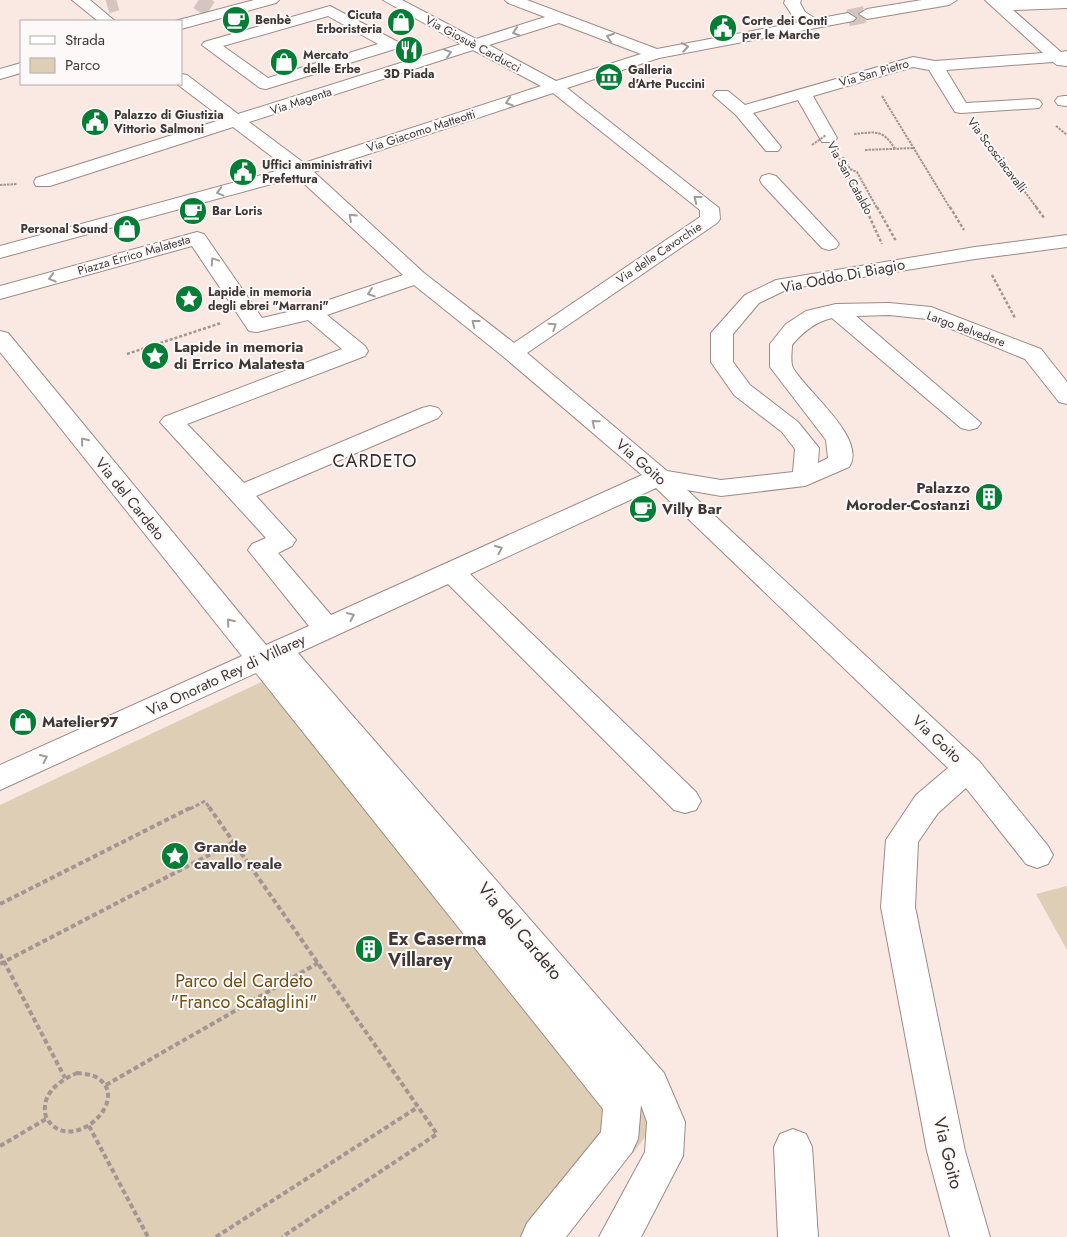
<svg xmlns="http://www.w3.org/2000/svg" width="1067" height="1237" font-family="Jost,sans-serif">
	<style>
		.green { fill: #deceb5 }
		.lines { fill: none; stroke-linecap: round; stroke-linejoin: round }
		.minor-tunnel { stroke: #d5c5c0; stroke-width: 17; stroke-dasharray: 17 9; stroke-linecap: butt }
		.minor-casing { stroke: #9b8b87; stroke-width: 2 }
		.path-far3 { stroke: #a29592; stroke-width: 2; stroke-dasharray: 2.5 1; stroke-linecap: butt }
		.path-far2 { stroke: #a29592; stroke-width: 2.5; stroke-dasharray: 3 2; stroke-linecap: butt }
		.path-far1 { stroke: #a29592; stroke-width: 3; stroke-dasharray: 4 2.5; stroke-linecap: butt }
		.path { stroke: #a29592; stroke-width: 4; stroke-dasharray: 5 3; stroke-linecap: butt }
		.minor { fill: #fff; fill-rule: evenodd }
		.path-bridge { stroke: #a29592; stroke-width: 2; stroke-dasharray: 2.5 1; stroke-linecap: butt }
		.oneway { stroke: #9f9c9a }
		.labels { text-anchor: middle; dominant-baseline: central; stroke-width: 4; stroke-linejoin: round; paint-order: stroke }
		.far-poi-label { font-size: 12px; font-weight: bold; fill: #3f3836; stroke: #fdf9f8; text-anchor: start }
		.far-street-label { font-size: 12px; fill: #3f3836; stroke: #fdf9f8 }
		.street-label { font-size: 15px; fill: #3f3836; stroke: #fdf9f8 }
		.poi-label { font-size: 15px; font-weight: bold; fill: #3f3836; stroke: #fdf9f8; text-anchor: start }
		.quarter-label { font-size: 18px; letter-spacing: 1px; fill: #392c28; stroke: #fdf9f8 }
		.near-street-label { font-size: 18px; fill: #3f3836; stroke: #fdf9f8 }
		.near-poi-label { font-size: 18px; font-weight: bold; fill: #3f3836; stroke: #fdf9f8; text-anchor: start }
		.near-park-label { font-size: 18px; fill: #705113; stroke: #fdf9f8 }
	</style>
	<rect width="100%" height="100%" fill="#fae8e3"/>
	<g class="green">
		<path d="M291,668l359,425 3,33 -19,26 -32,31 -43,54h-559v-432z"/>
		<path d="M1067,886v64l-31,-56z"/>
	</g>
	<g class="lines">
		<g class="minor-tunnel">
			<path d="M198,1l12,8"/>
			<path d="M107,5l10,-3"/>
			<path d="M848,18l19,-4"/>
		</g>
		<defs>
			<g id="minor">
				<path d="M72,0h18l25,21h-17z"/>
				<path d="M254,0h25l-3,3 -95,26v-8h-6z"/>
				<path d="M383,0h19l74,39 69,-22 -37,-14 -3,-3h22l130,49 143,-27 -6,-4 -10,-15 1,-3h16l-1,3 5,9 11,7 32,-6 8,5 -3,3 -194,37 -92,30 152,120 1,11 -3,4 -190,130 140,118 54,9 72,-8 2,-23 -13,-17 -48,-37 -23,-33v-29l34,-38 31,-15 199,-33 92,-12v12l-92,12 -187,30 -29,14 -26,31v28l17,23 48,37 21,26 -1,15 10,-5 -2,-18 -56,-73v-23l16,-20 20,-13 30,-7 53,-1 42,4 110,42 26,33v22l-8,-2 -34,-43 -98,-40 -38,-4 -33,1 125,107 -4,5 -8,2 -8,-2 -129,-110c-17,4 -29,14 -40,27 0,6 -2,17 1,23 14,24 75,71 56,99l-44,19 -84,10 -34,-6 292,271 69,85 5,9 -5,9 -11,4 -11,-4 -60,-76 -28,25 -20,29 -3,65 50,244 25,86h-40l-23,-86 -46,-244 5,-67 30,-45 32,-27 -292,-280 -186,86 226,218 5,9 -5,9 -11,3 -11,-3 -226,-226 -150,69 366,420 21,49 -2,34 -42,81h-42l46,-85 2,-30 -6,-17 -3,34 -6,13 -66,85h-45l6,-14 74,-91 2,-23 -347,-436 -256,117v-25l242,-109 -242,-304v-21l8,2 258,312 43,-19 -61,-76 4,-6 14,-6 -106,-116 4,-5 178,-68 -34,-29 -51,12 -8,-1 -57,-85 -192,53v-13l197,-54 7,2 58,84 43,-10 98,-33 -106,-98 -297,81v-12l287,-78 -54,-41 -183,59h-14l-2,-4 2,-4 187,-59 -46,-35h4v-10l6,1 51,39 223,-70zM559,23l82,31 -85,27 -67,-36zM473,50l68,36 -237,77 -55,-41zM553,93l147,117v7l-186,126 -90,-70 -110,-101zM414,285l91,73 137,117 -311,140 -53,-62 14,-7 4,-6 -40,-44 182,-78 4,-5 -4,-5 -8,-2 -8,2 -178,75 -57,-59 178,-68 3,-5 -3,-5 -38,-31z"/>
				<path d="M922,0h35l-8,5 -82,14 -8,-5 8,-5z"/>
				<path d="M985,0h82v8l-54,2 48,42 6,-1v15l-10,-1 -4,-3 -107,8 20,33 67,-4 6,1 3,4 -3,4 -78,5 -6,-1 -26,-42 -16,-3 -100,29 24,42 -3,4h-12l-24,-42 -45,13 28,34 -3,4h-12l-30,-36 -23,-20 3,-4h12l17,14 168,-48 22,4 108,-8z"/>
				<path d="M330,6l68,36 2,3 -2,3 -132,41 -6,-1 -58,-43 2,-3zM328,16l50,28 -110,34 -45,-32z"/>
				<path d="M21,63v10l-21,6v-10z"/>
				<path d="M1064,96h3v10l-9,-1 -3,-4 3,-4z"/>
				<path d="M769,174l7,2 60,64 3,4 -3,4 -7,2 -7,-2 -60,-64 -2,-4 2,-4z"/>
				<path d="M793,1129l13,5 6,13 6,90h-40l-4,-90 6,-13z"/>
			</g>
		</defs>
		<use href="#minor" class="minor-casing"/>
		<g class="path-far3">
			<path d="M882,96l68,112"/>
			<path d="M1056,126l11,9"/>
			<path d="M978,130l59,78"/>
			<path d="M854,134c22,-2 29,-5 41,15"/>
			<path d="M865,150l50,-2"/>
			<path d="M843,157l7,12 7,3 20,36"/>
			<path d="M839,158l27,50"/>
			<path d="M0,185l17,-1"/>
		</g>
		<g class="path-far2">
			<path d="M865,207l17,37"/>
			<path d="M877,207l19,34"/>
			<path d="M950,207l14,23"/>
			<path d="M1036,207l9,12"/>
			<path d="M992,275l23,43"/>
			<path d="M127,354l94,-31"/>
		</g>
		<path class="path-far1" d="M190,809l15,-8 5,8"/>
		<g class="path">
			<path d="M209,807l228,327 -155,103"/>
			<path d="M0,904l192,-97"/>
			<path d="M0,954l65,124"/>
			<path d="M0,964l234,-122"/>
			<path d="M77,1073c6,1 14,1 19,4 39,22 -27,82 -50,40 -6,-22 12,-36 31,-44z"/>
			<path d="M106,1085l212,-122"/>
			<path d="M89,1126l59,111"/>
			<path d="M0,1146l46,-27"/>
			<path d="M216,1237l202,-130"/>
		</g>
		<use href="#minor" class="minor"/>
		<path class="path-bridge" d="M812,145l14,-10"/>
	</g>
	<defs><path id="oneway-chevron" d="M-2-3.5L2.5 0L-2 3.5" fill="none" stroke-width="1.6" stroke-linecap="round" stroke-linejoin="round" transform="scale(1.25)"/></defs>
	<g class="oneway">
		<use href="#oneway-chevron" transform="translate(516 32) rotate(162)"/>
		<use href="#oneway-chevron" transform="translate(610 37) rotate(-160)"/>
		<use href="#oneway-chevron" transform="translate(685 47) rotate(-10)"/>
		<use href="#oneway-chevron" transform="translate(448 53) rotate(-18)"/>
		<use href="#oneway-chevron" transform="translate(509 102) rotate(162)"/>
		<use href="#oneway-chevron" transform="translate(220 192) rotate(165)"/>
		<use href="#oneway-chevron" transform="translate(697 199) rotate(-142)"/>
		<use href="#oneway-chevron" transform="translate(352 217) rotate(-137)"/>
		<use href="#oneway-chevron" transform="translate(214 261) rotate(-124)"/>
		<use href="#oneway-chevron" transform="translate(52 278) rotate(164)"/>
		<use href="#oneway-chevron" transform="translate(371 293) rotate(161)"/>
		<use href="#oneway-chevron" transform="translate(475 323) rotate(-142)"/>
		<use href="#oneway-chevron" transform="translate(553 326) rotate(-34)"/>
		<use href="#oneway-chevron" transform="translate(595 423) rotate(-140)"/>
		<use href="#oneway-chevron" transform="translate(84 441) rotate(-129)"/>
		<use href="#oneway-chevron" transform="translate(499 549) rotate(-24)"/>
		<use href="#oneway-chevron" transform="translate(351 616) rotate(-24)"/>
		<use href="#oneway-chevron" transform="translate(230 622) rotate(-129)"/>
		<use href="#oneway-chevron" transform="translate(44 758) rotate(-24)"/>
	</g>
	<defs>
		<symbol id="cafe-disc" viewBox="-11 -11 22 22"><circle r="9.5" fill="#057d34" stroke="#fdf9f8"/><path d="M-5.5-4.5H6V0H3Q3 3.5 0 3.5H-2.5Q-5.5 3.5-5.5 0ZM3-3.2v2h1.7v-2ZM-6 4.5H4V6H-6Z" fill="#fff"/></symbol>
		<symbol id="shop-disc" viewBox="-11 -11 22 22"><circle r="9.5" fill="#057d34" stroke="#fdf9f8"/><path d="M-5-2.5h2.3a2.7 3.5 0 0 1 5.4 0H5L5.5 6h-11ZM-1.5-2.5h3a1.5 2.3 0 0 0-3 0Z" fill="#fff"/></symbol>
		<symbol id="civic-disc" viewBox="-11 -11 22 22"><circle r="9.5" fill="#057d34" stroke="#fdf9f8"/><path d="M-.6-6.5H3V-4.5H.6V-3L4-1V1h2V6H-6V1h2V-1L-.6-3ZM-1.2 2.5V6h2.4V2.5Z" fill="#fff"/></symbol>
		<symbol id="restaurant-disc" viewBox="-11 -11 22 22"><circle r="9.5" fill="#057d34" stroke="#fdf9f8"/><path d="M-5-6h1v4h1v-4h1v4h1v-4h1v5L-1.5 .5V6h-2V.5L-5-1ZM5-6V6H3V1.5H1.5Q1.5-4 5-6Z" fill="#fff"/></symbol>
		<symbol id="museum-disc" viewBox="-11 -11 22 22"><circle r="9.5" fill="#057d34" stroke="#fdf9f8"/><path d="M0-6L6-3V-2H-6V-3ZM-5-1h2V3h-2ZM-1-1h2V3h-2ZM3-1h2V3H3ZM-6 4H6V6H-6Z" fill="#fff"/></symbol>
		<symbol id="sight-disc" viewBox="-11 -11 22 22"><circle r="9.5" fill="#057d34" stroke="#fdf9f8"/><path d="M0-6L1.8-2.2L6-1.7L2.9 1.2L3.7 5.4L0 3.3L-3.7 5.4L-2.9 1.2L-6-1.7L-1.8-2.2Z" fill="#fff"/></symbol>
		<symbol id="building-disc" viewBox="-11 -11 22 22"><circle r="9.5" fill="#057d34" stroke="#fdf9f8"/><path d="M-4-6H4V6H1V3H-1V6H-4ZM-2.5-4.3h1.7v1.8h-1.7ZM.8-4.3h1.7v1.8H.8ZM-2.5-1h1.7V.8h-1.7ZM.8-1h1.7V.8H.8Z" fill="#fff"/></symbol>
	</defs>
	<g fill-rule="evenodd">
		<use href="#cafe-disc" x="220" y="4" width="32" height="32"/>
		<use href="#shop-disc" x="385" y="6" width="32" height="32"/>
		<use href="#civic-disc" x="707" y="12" width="32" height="32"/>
		<use href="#restaurant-disc" x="393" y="34" width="32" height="32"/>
		<use href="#shop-disc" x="268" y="46" width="32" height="32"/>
		<use href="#museum-disc" x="593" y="61" width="32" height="32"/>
		<use href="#civic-disc" x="79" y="106" width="32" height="32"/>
		<use href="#civic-disc" x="227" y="156" width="32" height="32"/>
		<use href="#cafe-disc" x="177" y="195" width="32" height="32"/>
		<use href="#shop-disc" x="111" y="213" width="32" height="32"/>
		<use href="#sight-disc" x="173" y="283" width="32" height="32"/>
		<use href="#sight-disc" x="139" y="340" width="32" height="32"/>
		<use href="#building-disc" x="973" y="481" width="32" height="32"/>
		<use href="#cafe-disc" x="627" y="493" width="32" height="32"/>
		<use href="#shop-disc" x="7" y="706" width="32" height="32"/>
		<use href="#sight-disc" x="159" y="840" width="32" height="32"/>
		<use href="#building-disc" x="353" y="933" width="32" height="32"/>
	</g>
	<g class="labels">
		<g class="far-poi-label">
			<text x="382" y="15" text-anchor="end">Cicuta<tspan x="382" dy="14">Erboristeria</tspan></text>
			<text x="255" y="20">Benbè</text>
			<text x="742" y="21">Corte dei Conti<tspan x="742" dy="14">per le Marche</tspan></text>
			<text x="303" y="55">Mercato<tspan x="303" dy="14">delle Erbe</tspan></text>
			<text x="628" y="70">Galleria<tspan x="628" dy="14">d'Arte Puccini</tspan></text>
			<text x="409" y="74" text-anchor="middle">3D Piada</text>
			<text x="114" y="115">Palazzo di Giustizia<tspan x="114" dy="14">Vittorio Salmoni</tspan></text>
			<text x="262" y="165">Uffici amministrativi<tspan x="262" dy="14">Prefettura</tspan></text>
			<text x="212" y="211">Bar Loris</text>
			<text x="108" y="229" text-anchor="end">Personal Sound</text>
			<text x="208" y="292">Lapide in memoria<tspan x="208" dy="14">degli ebrei "Marrani"</tspan></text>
		</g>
		<g class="far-street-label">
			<text transform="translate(473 44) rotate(28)">Via Giosuè Carducci</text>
			<text transform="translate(874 73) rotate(-16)">Via San Pietro</text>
			<text transform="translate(301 101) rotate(-18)">Via Magenta</text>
			<text transform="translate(421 131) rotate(-18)">Via Giacomo Matteotti</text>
			<text transform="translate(997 155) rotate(53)">Via Scosciacavalli</text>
			<text transform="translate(850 178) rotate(61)">Via San Cataldo</text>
			<text transform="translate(659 253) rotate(-34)">Via delle Cavorchie</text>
			<text transform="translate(134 255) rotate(-16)">Piazza Errico Malatesta</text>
			<text transform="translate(966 329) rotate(20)">Largo Belvedere</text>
		</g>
		<g class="street-label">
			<text transform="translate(843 276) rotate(-11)">Via Oddo Di Biagio</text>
			<text transform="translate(641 462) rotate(41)">Via Goito</text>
			<text transform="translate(130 499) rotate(51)">Via del Cardeto</text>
			<text transform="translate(226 675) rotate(-25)">Via Onorato Rey di Villarey</text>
			<text transform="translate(937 739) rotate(43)">Via Goito</text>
		</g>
		<g class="poi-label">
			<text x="174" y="347">Lapide in memoria<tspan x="174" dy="17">di Errico Malatesta</tspan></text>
			<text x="970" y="488" text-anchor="end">Palazzo<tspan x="970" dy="17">Moroder-Costanzi</tspan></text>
			<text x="662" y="509">Villy Bar</text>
			<text x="42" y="722">Matelier97</text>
			<text x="194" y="847">Grande<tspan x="194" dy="17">cavallo reale</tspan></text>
		</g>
		<g class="quarter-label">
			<text x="375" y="461">CARDETO</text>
		</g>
		<g class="near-street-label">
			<text transform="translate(520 931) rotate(50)">Via del Cardeto</text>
			<text transform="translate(948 1153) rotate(76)">Via Goito</text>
		</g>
		<g class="near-poi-label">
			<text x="388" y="939">Ex Caserma<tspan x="388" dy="21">Villarey</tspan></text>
		</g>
		<g class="near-park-label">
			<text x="244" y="981">Parco del Cardeto<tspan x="244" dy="21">"Franco Scataglini"</tspan></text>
		</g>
	</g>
	<rect x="20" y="20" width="162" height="65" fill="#fdf9f8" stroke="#b1acaa"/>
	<rect x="30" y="36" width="25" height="8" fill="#ffffff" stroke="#b1acaa"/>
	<text x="65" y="45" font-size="15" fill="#3f3836">Strada</text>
	<rect x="30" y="58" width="25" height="15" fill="#deceb5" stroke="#b1acaa"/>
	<text x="65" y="70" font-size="15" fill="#3f3836">Parco</text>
</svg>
